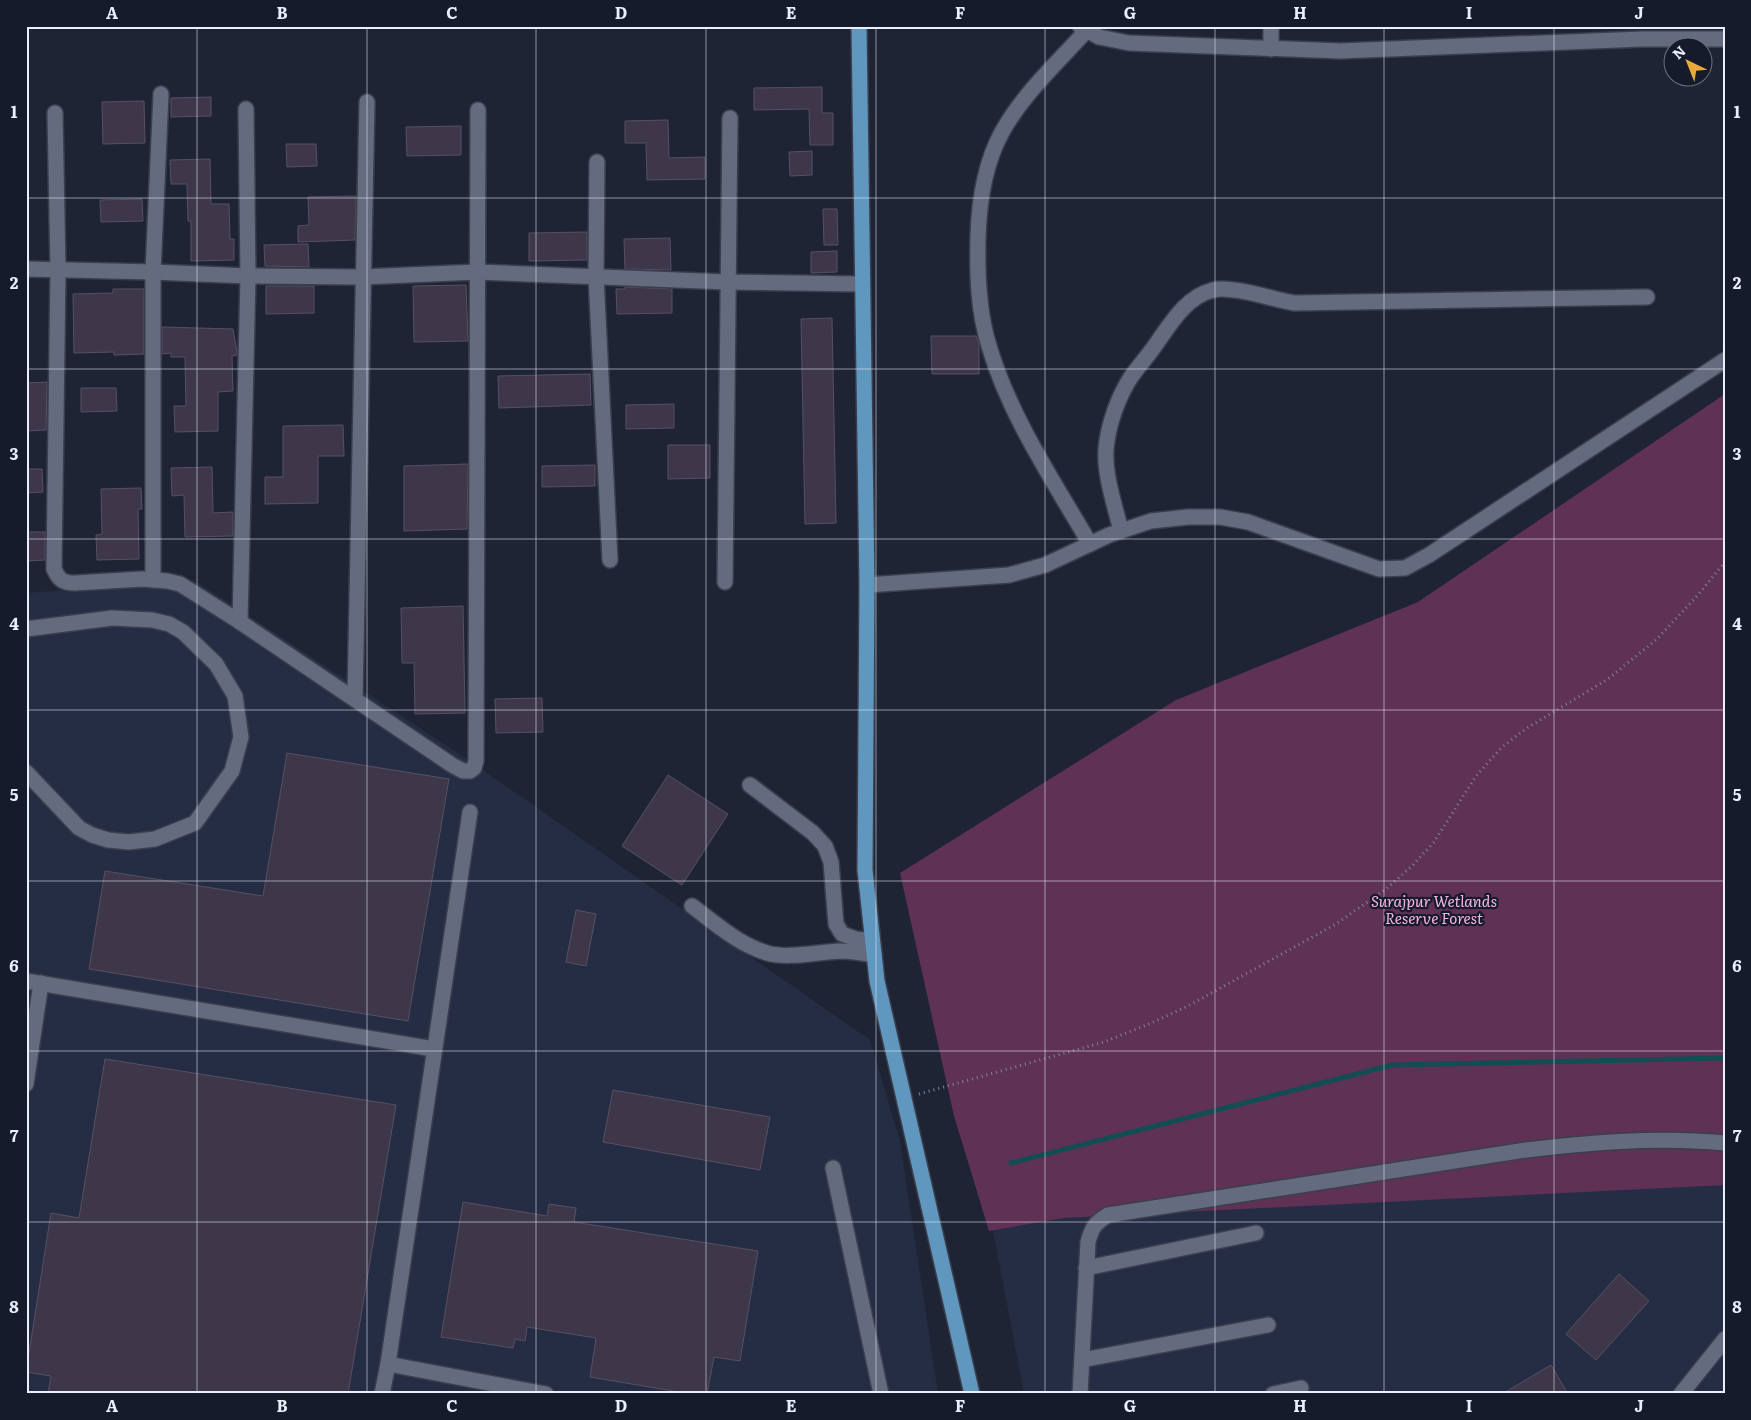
<svg xmlns="http://www.w3.org/2000/svg" width="1751" height="1420" font-family="Literata,serif">
	<style>
		.built { fill: #252d44 }
		.green { fill: #5f3155 }
		.lines { fill: none; stroke-linecap: round; stroke-linejoin: round }
		.stream { stroke: #114d52; stroke-width: 5 }
		.building { fill: #3e3649; stroke: #575063 }
		.minor-casing { stroke: #3b3f4d; stroke-width: 18 }
		.major-casing { stroke: #3b3f4d; stroke-width: 18 }
		.path { stroke: #7f8492; stroke-width: 3; stroke-dasharray: 1 4; stroke-linecap: butt }
		.minor { stroke: #646b7f; stroke-width: 15 }
		.major { stroke: #5f97bf; stroke-width: 15 }
		.grid { fill: none; stroke: #ebeffb; stroke-width: 1; stroke-opacity: 0.55 }
		.labels { text-anchor: middle; dominant-baseline: central; stroke-width: 4.5; stroke-linejoin: round; paint-order: stroke }
		.park-label { font-size: 15px; font-style: italic; fill: #fab5e8; stroke: #151b2b }
		.neatline { fill: none; stroke: #ebeffb; stroke-width: 2 }
		.grid-label { font-size: 16px; text-anchor: middle; font-weight: bold; fill: #ebeffb }
	</style>
	<rect width="100%" height="100%" fill="#1f2435"/>
	<g class="built">
		<path d="M194,580l273,179 403,281 30,101 38,253h-912v-801z"/>
		<path d="M1725,1132v262h-701l-37,-195z"/>
	</g>
	<path class="green" d="M1725,394v791l-662,33 -74,13 -35,-115 -54,-243 276,-173 242,-98z"/>
	<g class="lines">
		<path class="stream" d="M1011,1163l381,-98 333,-7"/>
	</g>
	<g class="building">
		<path d="M822,87v26h11v32h-23l-1,-36 -55,1v-22z"/>
		<path d="M211,97v19l-40,1v-19z"/>
		<path d="M144,101l1,42 -42,1 -1,-42z"/>
		<path d="M668,120l1,38 36,-1v22l-58,1 -1,-37h-21v-22z"/>
		<path d="M461,126v29l-54,1 -1,-29z"/>
		<path d="M286,144h30l1,22 -30,1z"/>
		<path d="M812,151v24l-22,1 -1,-24z"/>
		<path d="M210,159l1,45h18l1,35h4v21l-43,1v-40h-3l-1,-37h-16l-1,-24z"/>
		<path d="M356,196l-1,44 -57,2v-16l11,-1 -1,-28z"/>
		<path d="M142,199l1,22 -42,1 -1,-22z"/>
		<path d="M823,209h14l1,36h-14z"/>
		<path d="M587,232v28l-58,1v-28z"/>
		<path d="M670,238l1,32 -46,-1 -1,-30z"/>
		<path d="M308,244l1,23 -44,-1 -1,-21z"/>
		<path d="M837,251v21l-26,1v-21z"/>
		<path d="M466,285l2,56 -54,1 -1,-56z"/>
		<path d="M266,286h48v27l-48,1z"/>
		<path d="M625,287l47,2v24l-55,1 -1,-25h9z"/>
		<path d="M113,289h31v65l-30,1v-3l-40,1 -1,-59 40,-1z"/>
		<path d="M832,318l4,205 -31,1 -4,-205z"/>
		<path d="M162,327l71,2 4,23v3l-5,1 1,35 -15,1v39l-43,1 -1,-26h12l-1,-49h-14v-4l-9,1z"/>
		<path d="M931,336h45l3,8v30h-47z"/>
		<path d="M590,374l1,31 -92,3 -1,-32z"/>
		<path d="M47,382l-1,48 -20,1v-48z"/>
		<path d="M81,388h35l1,23 -36,1z"/>
		<path d="M674,404v24l-48,1v-24z"/>
		<path d="M343,425l1,31h-26v47l-53,1v-27h18v-51z"/>
		<path d="M668,445h42v33l-42,1z"/>
		<path d="M468,464l-1,65 -63,2v-65z"/>
		<path d="M595,465v21l-53,1v-21z"/>
		<path d="M212,467l1,46 20,-1v24l-48,1 -1,-42 -12,1 -1,-28z"/>
		<path d="M26,469h16l1,23 -17,1z"/>
		<path d="M141,488l1,21h-4l1,50 -42,1 -1,-25 6,-1 -1,-45z"/>
		<path d="M26,532h19v28l-19,1z"/>
		<path d="M463,606l2,107 -50,1 -1,-51h-12l-1,-55z"/>
		<path d="M542,698l1,34 -47,1 -1,-34z"/>
		<path d="M287,753l162,26 -41,242 -319,-52 16,-98 158,25z"/>
		<path d="M668,775l60,39 -46,71 -60,-39z"/>
		<path d="M576,910l20,4 -10,52 -20,-4z"/>
		<path d="M105,1059l291,46 -48,289h-300l3,-18 -25,-4 25,-159 28,5z"/>
		<path d="M613,1090l157,27 -10,53 -157,-28z"/>
		<path d="M463,1202l84,14 2,-12 27,4 -2,14 184,29 -18,110 -26,-4 -7,37h-16l-101,-17 6,-39 -69,-11 -2,14 -10,-2 -2,9 -72,-11z"/>
		<path d="M1619,1274l30,27 -53,59 -30,-26z"/>
		<path d="M1551,1365l17,29h-66z"/>
	</g>
	<g class="lines">
		<defs>
			<g id="minor">
				<path d="M1080,26l19,11 30,6 211,8 302,-12h83"/>
				<path d="M1271,26v23"/>
				<path d="M1087,30c-29,32 -64,64 -85,102 -17,31 -23,70 -24,105 -1,36 0,74 11,109 21,71 64,134 101,198"/>
				<path d="M55,113l3,156 -4,300c5,11 9,14 21,14l67,-4 25,2 13,3 60,38 212,143 11,6h7l4,-3 2,-7 2,-651"/>
				<path d="M597,162l-1,114 14,284"/>
				<path d="M26,269l127,3 95,4 114,1 115,-5 250,10 135,2"/>
				<path d="M1121,531c-6,-25 -17,-57 -15,-82 2,-24 12,-52 25,-72 7,-10 16,-20 23,-30 16,-22 31,-50 59,-57 18,-5 62,10 82,13l352,-6"/>
				<path d="M153,580v-308l8,-178"/>
				<path d="M725,582l5,-464"/>
				<path d="M867,585l142,-10 36,-10 64,-30 42,-14 37,-4h32l28,5 131,47 26,-1 24,-13 296,-195"/>
				<path d="M240,622l8,-346 -2,-167"/>
				<path d="M26,629l86,-11 40,2 17,4 14,8 33,32 19,32 6,41 -9,34 -37,52 -40,16 -26,3 -21,-2 -16,-5 -13,-7 -53,-56"/>
				<path d="M355,698l12,-596"/>
				<path d="M750,785l63,48 12,13 6,16 5,62 6,10 14,5 16,2"/>
				<path d="M692,906c24,18 46,38 75,47 20,6 51,-1 73,-2 11,0 23,2 34,4"/>
				<path d="M26,981l408,68"/>
				<path d="M26,1084l15,-101"/>
				<path d="M833,1168l48,226"/>
				<path d="M1086,1268l170,-35"/>
				<path d="M1082,1360l186,-35"/>
				<path d="M388,1364l158,30"/>
				<path d="M382,1394l6,-30 82,-552"/>
				<path d="M1080,1394l8,-152c4,-15 7,-19 20,-27l418,-65c66,-8 132,-13 199,-7"/>
				<path d="M1273,1394l28,-6"/>
				<path d="M1681,1394l44,-55"/>
			</g>
			<path id="major" d="M859,26l8,559 -2,285 12,111 95,413"/>
		</defs>
		<use href="#minor" class="minor-casing"/>
		<use href="#major" class="major-casing"/>
		<path class="path" d="M919,1094l185,-52 45,-18 37,-17 150,-83 50,-35 26,-23 22,-24 42,-66 26,-29 25,-19 81,-49 49,-40 40,-43 28,-34"/>
		<use href="#minor" class="minor"/>
		<use href="#major" class="major"/>
	</g>
	<path class="grid" d="M197,26v1368M367,26v1368M536,26v1368M706,26v1368M876,26v1368M1045,26v1368M1215,26v1368M1384,26v1368M1554,26v1368M26,198h1699M26,369h1699M26,539h1699M26,710h1699M26,881h1699M26,1051h1699M26,1222h1699"/>
	<g class="labels">
		<g class="park-label">
			<text x="1434" y="900">Surajpur Wetlands<tspan x="1434" dy="17">Reserve Forest</tspan></text>
		</g>
	</g>
	<rect width="1751" height="1420" fill="none" stroke="#151b2b" stroke-width="55"/>
	<g transform="translate(1688 62) rotate(317)"><circle r="24" fill="#151b2b" stroke="#6b707e"/>
	<path d="M0-4L9 19L0 12L-9 19Z" fill="#eba93a"/>
	<text y="-8" font-size="14" font-weight="bold" text-anchor="middle" fill="#ebeffb">N</text>
	</g>
	<rect x="28" y="28" width="1696" height="1364" class="neatline"/>
	<g class="grid-label">
		<text x="112" y="19">A</text>
		<text x="282" y="19">B</text>
		<text x="452" y="19">C</text>
		<text x="621" y="19">D</text>
		<text x="791" y="19">E</text>
		<text x="960" y="19">F</text>
		<text x="1130" y="19">G</text>
		<text x="1300" y="19">H</text>
		<text x="1469" y="19">I</text>
		<text x="1639" y="19">J</text>
		<text x="14" y="118">1</text>
		<text x="1737" y="118">1</text>
		<text x="14" y="289">2</text>
		<text x="1737" y="289">2</text>
		<text x="14" y="460">3</text>
		<text x="1737" y="460">3</text>
		<text x="14" y="630">4</text>
		<text x="1737" y="630">4</text>
		<text x="14" y="801">5</text>
		<text x="1737" y="801">5</text>
		<text x="14" y="972">6</text>
		<text x="1737" y="972">6</text>
		<text x="14" y="1142">7</text>
		<text x="1737" y="1142">7</text>
		<text x="14" y="1313">8</text>
		<text x="1737" y="1313">8</text>
		<text x="112" y="1412">A</text>
		<text x="282" y="1412">B</text>
		<text x="452" y="1412">C</text>
		<text x="621" y="1412">D</text>
		<text x="791" y="1412">E</text>
		<text x="960" y="1412">F</text>
		<text x="1130" y="1412">G</text>
		<text x="1300" y="1412">H</text>
		<text x="1469" y="1412">I</text>
		<text x="1639" y="1412">J</text>
	</g>
</svg>
